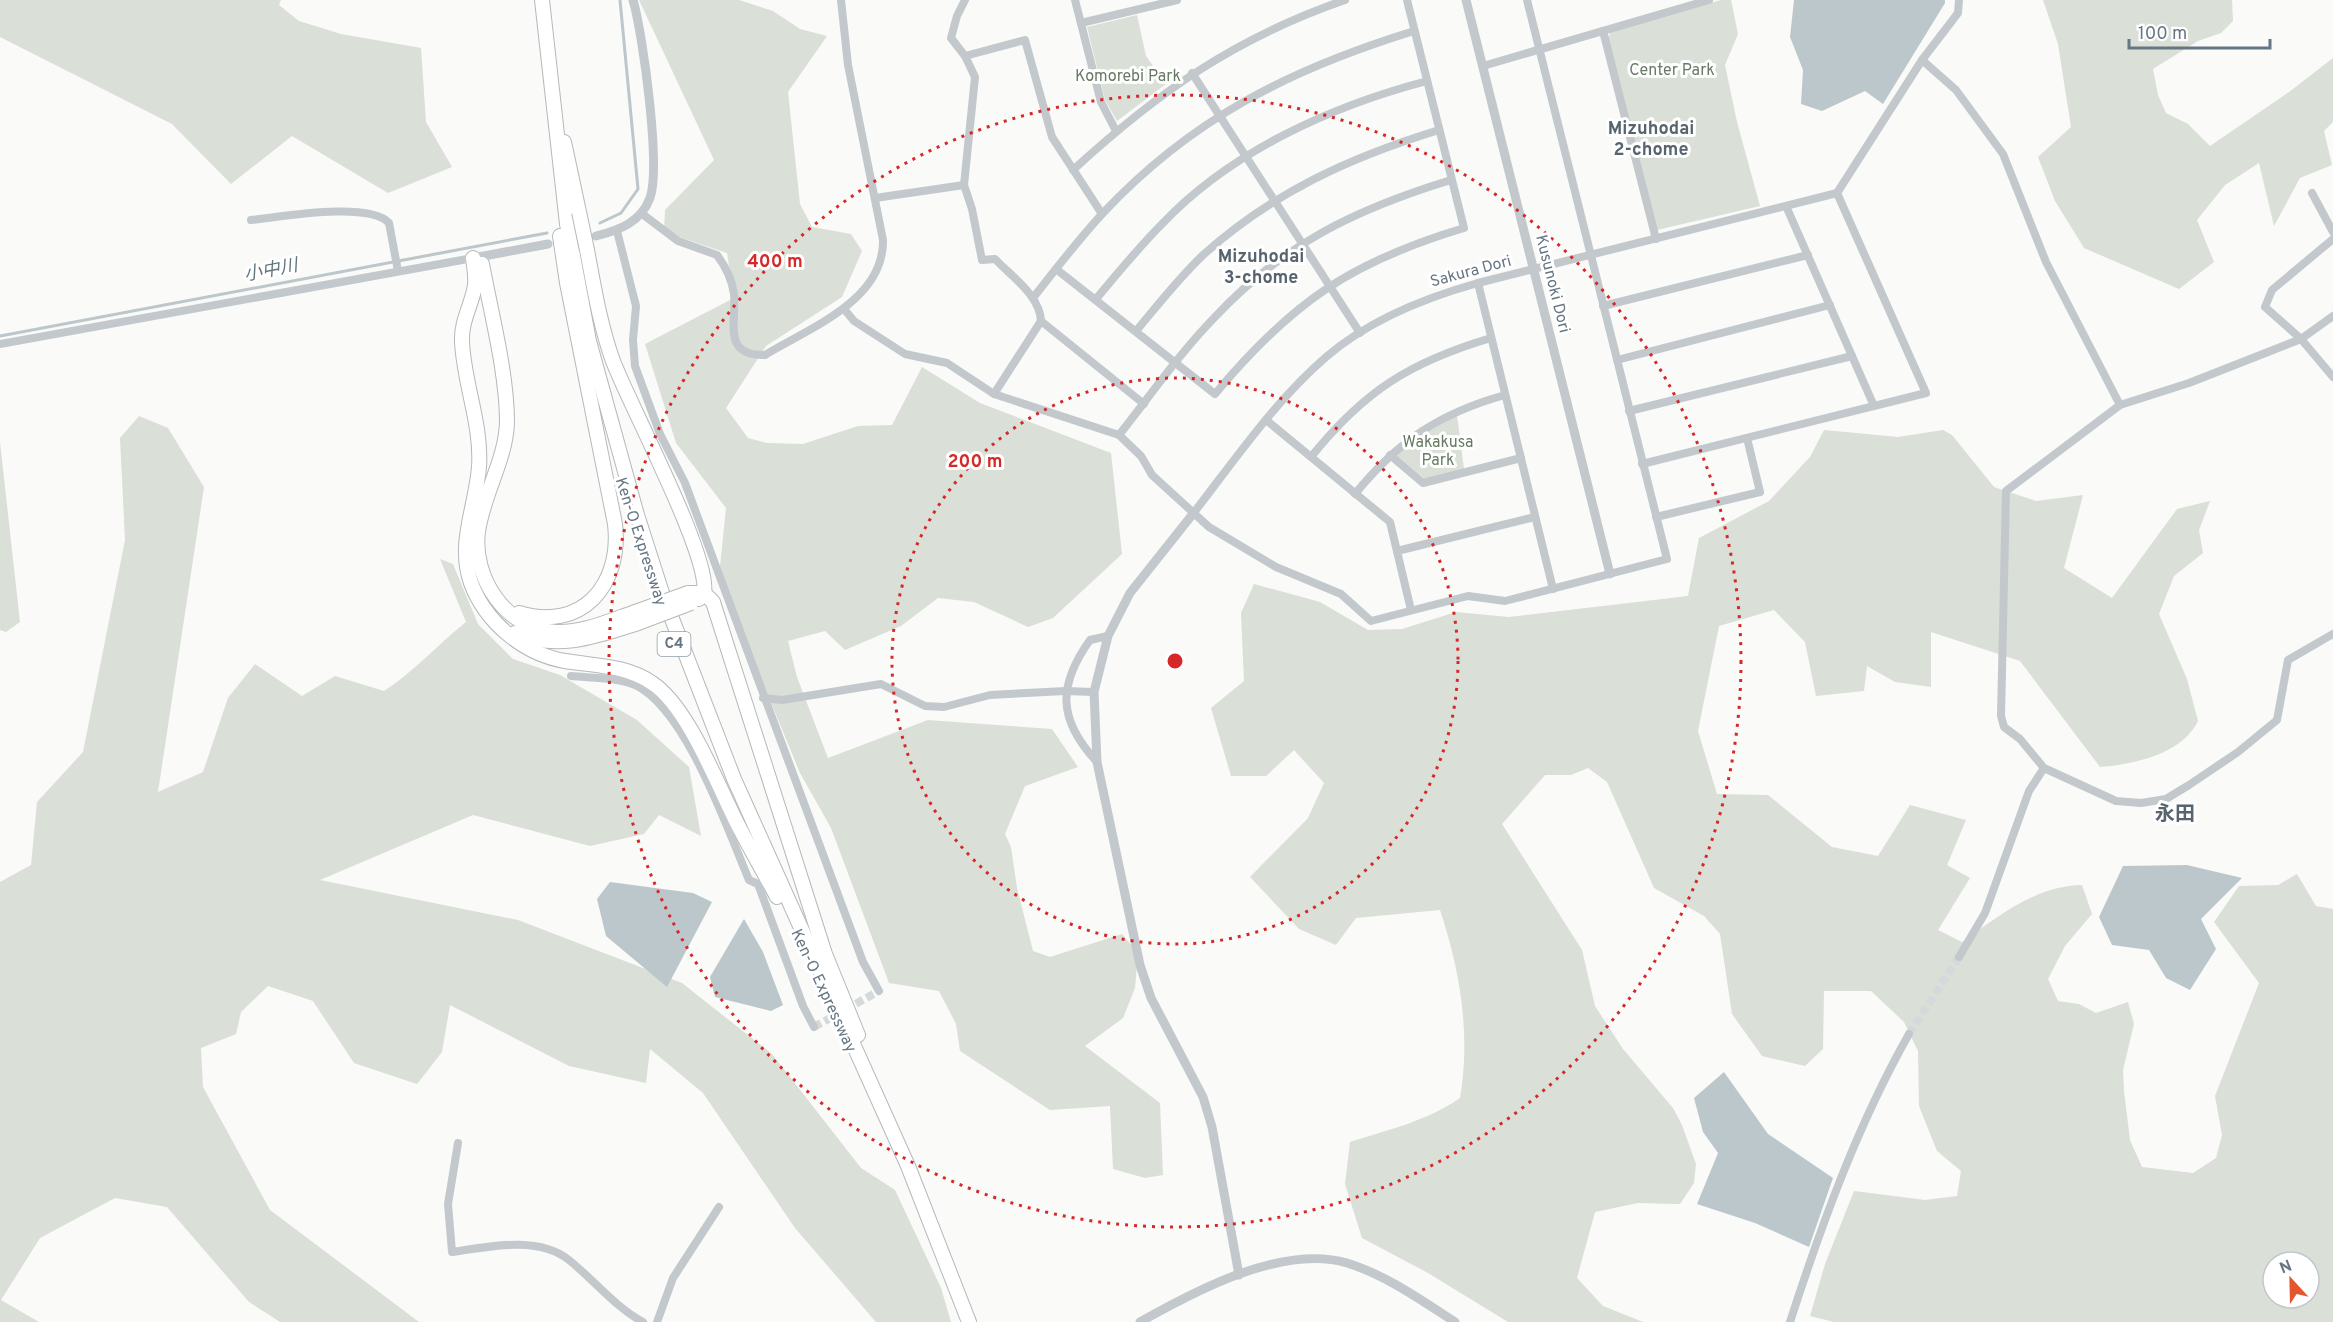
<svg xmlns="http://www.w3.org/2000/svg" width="2333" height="1322" font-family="Overpass,'Noto Sans JP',sans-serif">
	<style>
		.green { fill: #dadfd7; fill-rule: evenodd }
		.water { fill: #bbc7cb }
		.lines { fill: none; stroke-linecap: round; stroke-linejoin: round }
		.stream { stroke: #bbc7cb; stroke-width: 3 }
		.minor-tunnel { stroke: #d5d9db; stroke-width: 8; stroke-dasharray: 8 4; stroke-linecap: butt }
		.motorway-casing { stroke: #b4b9bd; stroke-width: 16 }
		.minor { stroke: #c3c8cc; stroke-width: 8 }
		.tertiary { stroke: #c3c8cc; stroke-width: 9 }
		.motorway { stroke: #fff; stroke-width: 14 }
		.motorway-bridge-casing { stroke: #b4b9bd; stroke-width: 16; stroke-linecap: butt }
		.motorway-bridge { stroke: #fff; stroke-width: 14 }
		.ring { fill: none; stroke: #d62828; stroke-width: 3; stroke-dasharray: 3 6 }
		.labels { text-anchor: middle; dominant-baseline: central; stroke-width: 6; stroke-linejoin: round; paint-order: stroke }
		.shield { fill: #fff; stroke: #939fa8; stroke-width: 1.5 }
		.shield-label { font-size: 15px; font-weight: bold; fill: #657683 }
		.park-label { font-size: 16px; fill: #687a64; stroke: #fff }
		.street-label { font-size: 16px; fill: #657683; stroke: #fff }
		.neighbourhood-label { font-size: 18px; font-weight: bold; fill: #57646e; stroke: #fff }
		.water-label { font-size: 18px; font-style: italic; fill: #60757c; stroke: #fff }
		.quarter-label { font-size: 20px; font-weight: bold; fill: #57646e; stroke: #fff }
		.centre { fill: #d62828; stroke: #fff; stroke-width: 3 }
		.ring-label { font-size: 18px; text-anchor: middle; font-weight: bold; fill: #d62828; stroke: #fff; stroke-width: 6; stroke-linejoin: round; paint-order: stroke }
	</style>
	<rect width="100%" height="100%" fill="#fafaf8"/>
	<g class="green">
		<path d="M0,0h281l-2,5 20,16 42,13 80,14 5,74 26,45 -64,26 -96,-57 -61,48 -59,-60 -172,-87z"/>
		<path d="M639,0h100l34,11 27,18 27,7 -39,56 12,112 12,23 39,7 11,17 -20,46 -76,49 -40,62 22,30 19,5 36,1 55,-18 34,-1 30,-58 58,36 131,50 11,101 -69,64 -25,9 -54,-25 -36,-4 -37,28 -56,24 -20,-19 -37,10 9,36 31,81 100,-38 124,9 26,38 -53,19 -20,48 6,13 6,41 16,63 17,6 72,-23 16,19 -3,35 -12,30 -38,28 75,57 3,72 -18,3 -32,-9 -3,-63 -60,4 -90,-59 -4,-27 -17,-33 -50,-8 -58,-155 -31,-55 -81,-197 7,-68 -50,-65 -31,-99 89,-46 -7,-45 -63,-21 1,-22 49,-50z"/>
		<path d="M1721,0h10l7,34 -13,31 12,57 23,84 -103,24 -49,-193 3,-5z"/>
		<path d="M2043,0h189l1,21 -12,12 -23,8 -45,28 5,26 8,18 22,11 22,22 79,-54 44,-34v64l-9,9 8,34 -32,13 -26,48 -15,-63 -34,22 -28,35 17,42 -35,27 -95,-41 -29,-47 -17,-44 33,-30 -13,-83z"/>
		<path d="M1137,15l9,41 20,28 -49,37 -12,-21 -18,-73z"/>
		<path d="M1457,415l7,54 -39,10 -29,-24 15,-13z"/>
		<path d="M139,416l29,12 36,59 -46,305 45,-20 25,-74 27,-34 47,32 33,-20 49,15c30,-19 54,-47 82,-69l-26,-63 13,5 25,60 35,35 47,16 77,45 52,47 12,69 -42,-21 -15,19 -54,12 -117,-31 -153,65 198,40 164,63 90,71 89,114 34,22 46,98 10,34h-75l-81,-94 -92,-135 -53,-44 -4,34 -77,-17 -119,-61 -8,47 -25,32 -63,-21 -41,-62 -45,-15 -27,26 -5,22 -35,14 2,39 67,123 149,112h-139l-31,-20 -82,-95 -52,-9 -75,40 -39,62 38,22h-39v-440l31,-17 6,-63 46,-50 42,-212 -5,-102z"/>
		<path d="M1824,430l74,7 45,-7 9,5 42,52 42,14 47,-6 -19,73 48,30 65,-89 33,-8 -11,29 4,23 -29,23 -15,38 28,65 11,42c-16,33 -63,43 -98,46l-80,-106 -89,-29v55l-36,-5 -28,-16 -3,25 -48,5 -11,-54 -31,-32 -55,16 -21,105 19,63 51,1 64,52 46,9 32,-51 56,15 -19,45 23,13 -32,52 24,12c37,-26 73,-56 120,-57l10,29 -27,32 -17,33 10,22 21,3 17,9 32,-11 6,22 -11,46 1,21 6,49 12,27 51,6 23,-15 6,-23 -7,-39 44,-113 -45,-61 25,-36 39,-1 19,-11 19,32 17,3v413h-499l-24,-6 15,-52 29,-73 71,9 32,-4 4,-25 -24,-20 -18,-45 -1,-55 -14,-29 -33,-31h-47l-1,58 -18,17 -43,-10 -30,-42 -12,-80 -16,-18 -50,-28 -47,-106 -19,-14 -17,7h-26l-43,49 80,126 13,56 28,43 50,59 9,17 14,39 -2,19 -14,21 -42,-1 -43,9 -18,66 26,28 40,16h-135l-80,-49 -66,-35 -17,-54 5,-42c38,-12 77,-21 110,-44 11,-64 0,-128 -20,-188l-84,8 -20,27 -37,-16 -49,-52 58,-59 16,-35 -30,-33 -28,26h-35l-20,-68 33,-27 -3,-68 13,-29 66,18 48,28 34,-1 54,-17 53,5 179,-21 11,-58 70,-37 41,-44zM2273,1262h36v36h-36z"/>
		<path d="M0,442l20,180 -14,10 -6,-2z"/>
	</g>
	<g class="water">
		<path d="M1794,0h151v3l-62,101 -18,-13 -43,20 -21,-7 2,-34 -13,-33z"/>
		<path d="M2187,865l55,13 -41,41 15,30 -26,41 -24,-12 -17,-28 -37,-5 -13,-28 24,-51z"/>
		<path d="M610,882l83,11 19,9 -45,85 -61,-51 -9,-37z"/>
		<path d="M744,919l19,33 20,53 -12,6 -56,-14 -5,-20z"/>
		<path d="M1724,1072l44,62 65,44 -24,69 -54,-24 -58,-19 21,-51 -15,-21 -9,-34z"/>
	</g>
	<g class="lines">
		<g class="stream">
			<path d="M600,223l21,-10 17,-24 -18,-189"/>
			<path d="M0,336l547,-103"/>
		</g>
		<g class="minor-tunnel">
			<path d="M814,1027l65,-36"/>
			<path d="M1909,1034l50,-77"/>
		</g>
		<defs>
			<g id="motorway">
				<path d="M542,0l25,224 22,117 48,174 25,78 72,186 174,387 61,156"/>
				<path d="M564,142l15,70"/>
				<path d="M587,250c7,37 13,75 26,111 17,45 98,196 91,232l-5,6"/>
				<path d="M473,258c1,9 3,18 2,27 -3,20 -14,35 -13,57 2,42 20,83 17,125 -3,40 -22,76 -8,116 15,40 53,71 94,78 30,5 61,4 87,22 37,24 67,106 88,146 12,23 25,45 37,68"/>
				<path d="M482,264c9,49 25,109 25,158 -1,38 -24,72 -29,110 -6,45 28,98 78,100 27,1 53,-11 79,-20"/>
				<path d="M688,593h16l9,9 112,352 33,81"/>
				<path d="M519,613c63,19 103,-28 96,-89l-48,-241 -7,-47"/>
				<path d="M515,633c43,18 82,3 123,-10"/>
			</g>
		</defs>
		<use href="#motorway" class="motorway-casing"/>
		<g class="minor">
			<path d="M965,0l-8,16 -6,22 14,18 10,21 -11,108 8,24 10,51 13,-1 4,4c16,16 41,34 42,58l-47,73"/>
			<path d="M1075,0l26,102 15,29"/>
			<path d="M1081,23l96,-23"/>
			<path d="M1603,31l53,208"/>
			<path d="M965,56l60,-16 27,97 50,77"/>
			<path d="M1922,60l34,30 47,64 43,108 74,143"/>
			<path d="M1483,66l226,-66"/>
			<path d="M1192,73l168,260"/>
			<path d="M1073,170c85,-78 162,-132 272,-170"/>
			<path d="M1837,193l85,-133 36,-47 1,-13"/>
			<path d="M2312,193l21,39"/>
			<path d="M875,198l89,-13"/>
			<path d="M1786,206l88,200"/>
			<path d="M641,213l37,28 39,14c9,12 15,24 17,39 3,27 -13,62 31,61 44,-27 119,-54 118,-115l-35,-175 -7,-65"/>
			<path d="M251,220c29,-3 118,-19 138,3l9,48"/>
			<path d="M617,231l19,75 -3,34 2,26 25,68 25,49 178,479 16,29"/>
			<path d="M2333,239l-61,51 -7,17 36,32 32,38"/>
			<path d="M1056,269l159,125c76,-91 135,-132 249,-166l-57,-228"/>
			<path d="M1478,283l75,306"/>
			<path d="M1033,298c22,-28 45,-58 70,-85 89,-95 188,-144 311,-182"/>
			<path d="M1096,299c21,-25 42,-51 66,-75 69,-73 170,-118 265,-143"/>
			<path d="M1603,306l205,-51"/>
			<path d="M844,309l10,12 51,33 42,9 47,31 125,41 22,21 11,19 57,52 67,40 65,27 30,27 97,-25 37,5 162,-42 -140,-559"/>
			<path d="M2333,316l-32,23 -112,44 -69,22 -114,86 -5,225 3,11 16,12 24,29 72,33 25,2 25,-4 23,-14 49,-33 39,-32 11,-60 45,-26"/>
			<path d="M1041,321l103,83"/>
			<path d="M1136,331c21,-25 42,-52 66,-75 69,-63 149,-99 237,-126"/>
			<path d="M0,344l473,-86"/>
			<path d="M1617,360l213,-55"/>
			<path d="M1629,411l223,-55"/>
			<path d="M1266,420l124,102 21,88"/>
			<path d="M1119,435c31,-39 60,-81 95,-117 69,-74 142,-109 237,-138"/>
			<path d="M1390,455l33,28 98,-25"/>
			<path d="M1311,457c53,-66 99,-95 180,-119"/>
			<path d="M1642,464l284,-71 -89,-200"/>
			<path d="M1355,494c43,-53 85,-81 150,-99"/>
			<path d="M1192,515c42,-54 82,-113 134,-158 43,-37 98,-59 152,-74l359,-90"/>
			<path d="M1656,517l104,-25 -13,-54"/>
			<path d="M1397,551l138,-34"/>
			<path d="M571,676c20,2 45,1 64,9 51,24 92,143 114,195l9,4 45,122 11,21"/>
			<path d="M763,698l19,2 99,-16 44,22 19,1 46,-12 75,-4 29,1"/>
			<path d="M1097,762c-39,-42 -40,-76 -7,-122l18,-4"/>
			<path d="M1959,957l26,-44 44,-122 15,-23"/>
			<path d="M458,1143l-10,61 4,48c35,-5 86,-17 117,8 25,20 46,47 74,62"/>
			<path d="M657,1322l16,-44 46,-71"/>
			<path d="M1790,1322c32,-99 68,-198 119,-288"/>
		</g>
		<g class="tertiary">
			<path d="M1466,0l144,574"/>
			<path d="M596,236c24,-6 45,-14 54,-38 11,-31 -7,-164 -17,-198"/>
			<path d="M473,258l75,-14"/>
			<path d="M1192,515l-62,78 -22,43 -14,56 3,70 43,203 11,33 52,99 9,30 27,148"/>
			<path d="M1140,1322c55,-31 142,-78 207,-59 39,12 74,37 108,59"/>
		</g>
		<use href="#motorway" class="motorway"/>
		<defs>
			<g id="motorway-bridge">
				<path d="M579,212l8,38"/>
				<path d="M635,612l53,-19"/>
				<path d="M638,623l53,-20"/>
			</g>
		</defs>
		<use href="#motorway-bridge" class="motorway-bridge-casing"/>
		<use href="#motorway-bridge" class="motorway-bridge"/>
	</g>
	<g class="ring">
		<circle cx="1175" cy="661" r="283"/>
		<circle cx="1175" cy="661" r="566"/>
	</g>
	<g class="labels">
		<rect class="shield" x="657.5" y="632" width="33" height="24" rx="4.5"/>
		<g class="shield-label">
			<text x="674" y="644">C4</text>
		</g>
		<g class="park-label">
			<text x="1672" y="71">Center Park</text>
			<text x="1128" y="77">Komorebi Park</text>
			<text x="1438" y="443">Wakakusa<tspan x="1438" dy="18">Park</tspan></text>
		</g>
		<g class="street-label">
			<text transform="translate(1471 272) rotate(-15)">Sakura Dori</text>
			<text transform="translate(1552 284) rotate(76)">Kusunoki Dori</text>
			<text transform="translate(640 542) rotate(72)">Ken-O Expressway</text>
			<text transform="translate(823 991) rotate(65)">Ken-O Expressway</text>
		</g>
		<g class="neighbourhood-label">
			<text x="1651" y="129">Mizuhodai<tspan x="1651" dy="21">2-chome</tspan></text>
			<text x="1261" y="257">Mizuhodai<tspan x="1261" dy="21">3-chome</tspan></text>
		</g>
		<g class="water-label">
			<text transform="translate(271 271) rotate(-11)">小中川</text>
		</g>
		<g class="quarter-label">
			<text x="2175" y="815">永田</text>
		</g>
	</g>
	<circle cx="1175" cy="661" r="9" class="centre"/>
	<g class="ring-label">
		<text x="775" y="267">400 m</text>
		<text x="975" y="467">200 m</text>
	</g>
	<g transform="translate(2291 1280) rotate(338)"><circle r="28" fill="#ffffff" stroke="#c1c8cd" stroke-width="1.5"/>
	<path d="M0-4.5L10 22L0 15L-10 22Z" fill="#e4572e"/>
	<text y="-9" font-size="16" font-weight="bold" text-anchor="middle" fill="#657683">N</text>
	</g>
	<path d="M2129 39v9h141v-9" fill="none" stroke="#657683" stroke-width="3"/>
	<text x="2138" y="39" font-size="18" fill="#657683" stroke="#ffffff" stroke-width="4.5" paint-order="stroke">100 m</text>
</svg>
